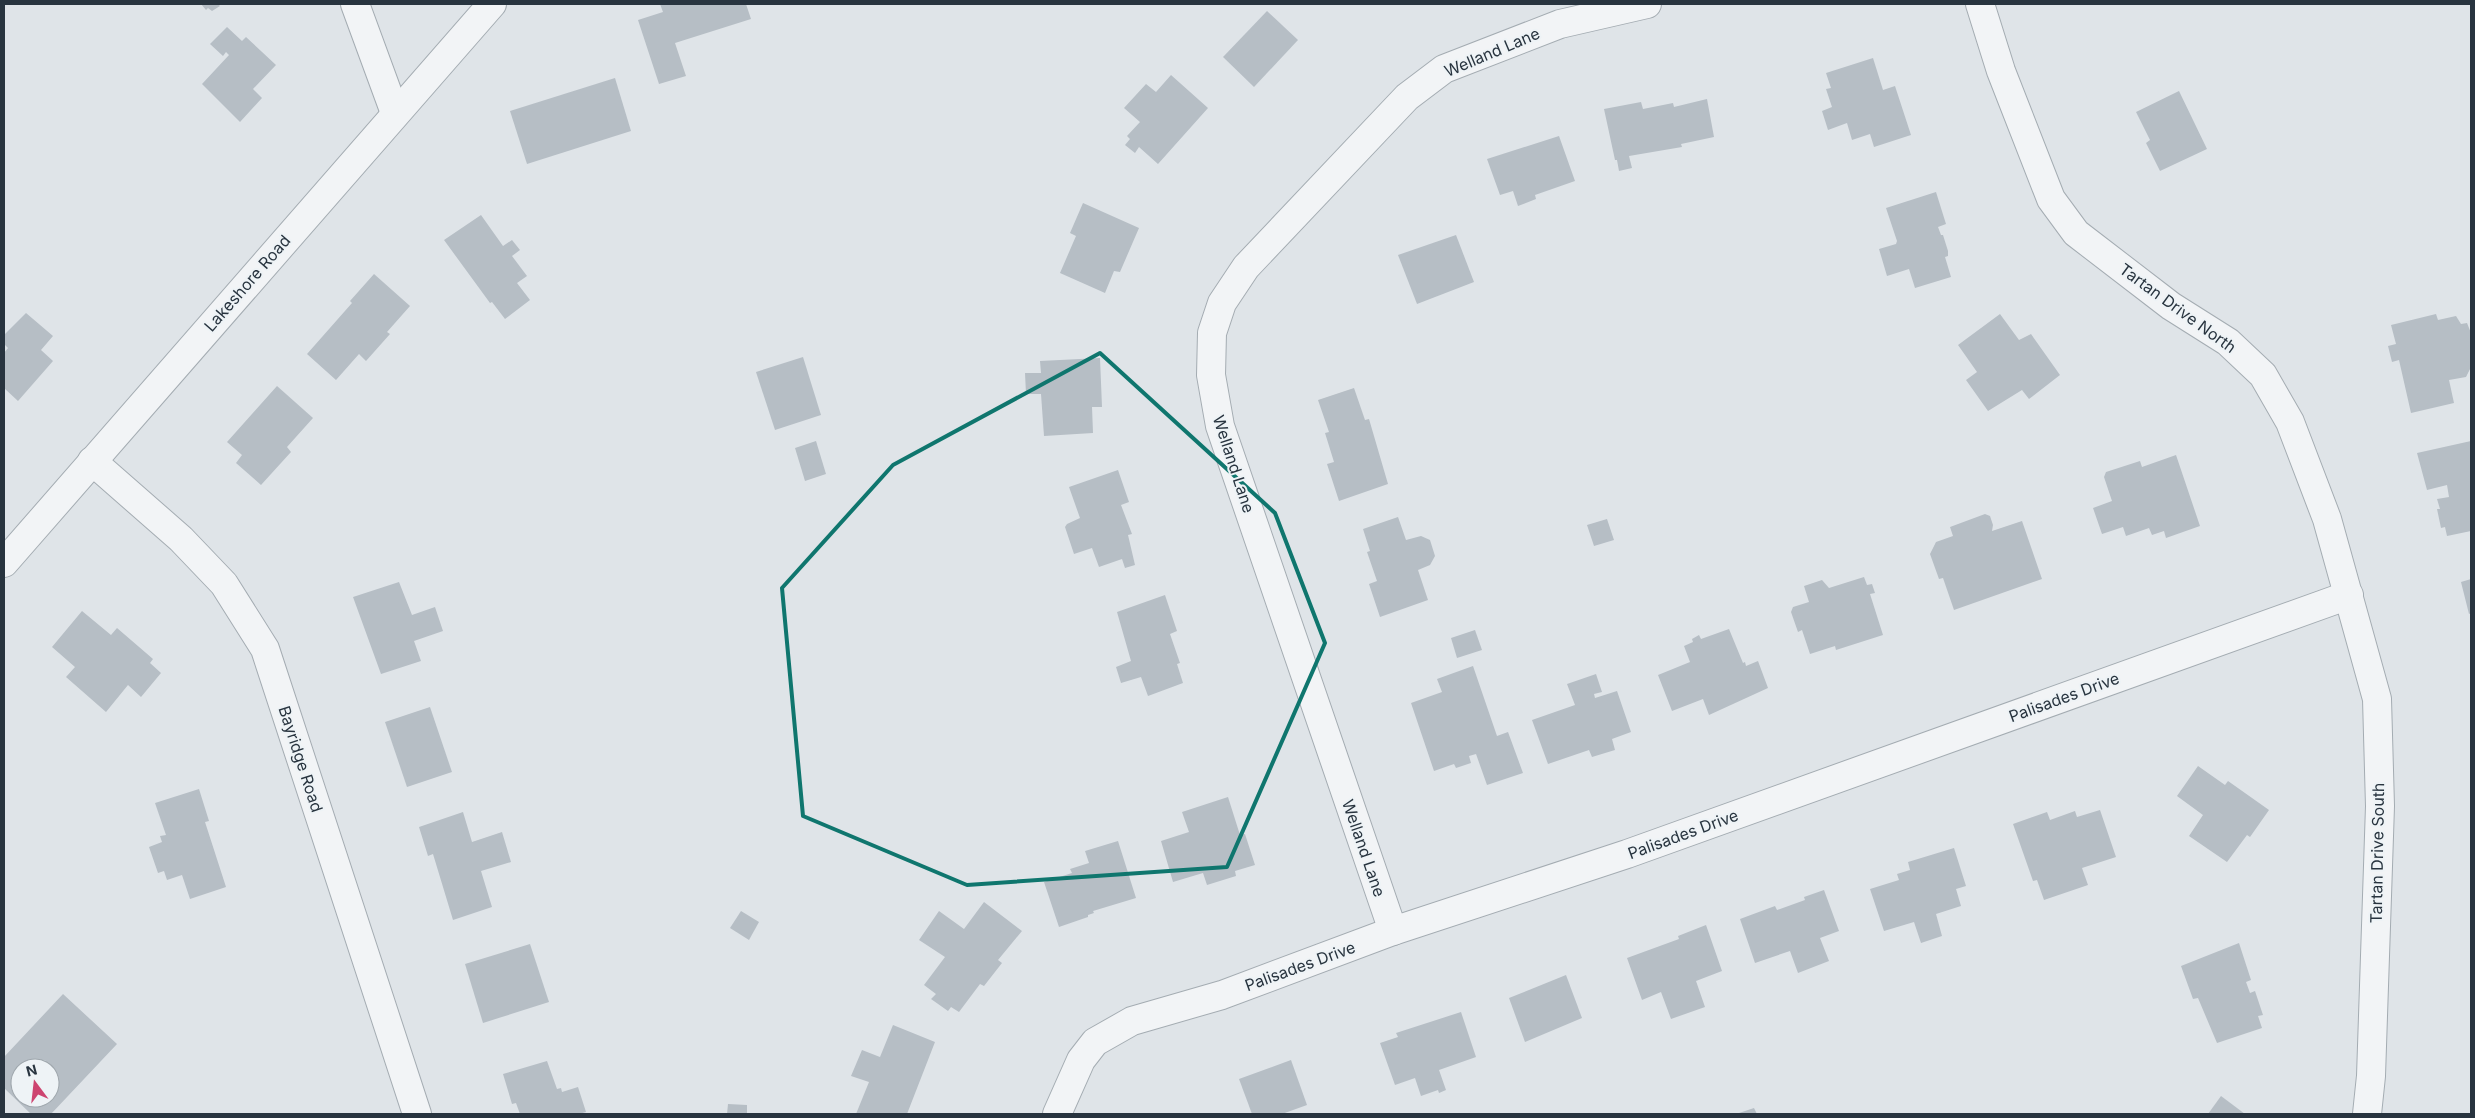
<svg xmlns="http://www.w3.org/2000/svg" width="2475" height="1118" font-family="Inter,sans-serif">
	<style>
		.building { fill: #b6bec5; fill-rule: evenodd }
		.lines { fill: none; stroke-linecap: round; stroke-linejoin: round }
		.minor-casing { stroke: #a4acb2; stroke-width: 30 }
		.tertiary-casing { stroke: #a4acb2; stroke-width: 30 }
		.minor { stroke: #f2f4f6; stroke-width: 28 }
		.tertiary { stroke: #f2f4f6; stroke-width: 28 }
		.marked { fill: none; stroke: #0f766e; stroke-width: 4; stroke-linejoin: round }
		.labels { text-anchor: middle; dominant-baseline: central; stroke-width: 4; stroke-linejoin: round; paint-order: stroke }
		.street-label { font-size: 16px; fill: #28343f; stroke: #eef3f6 }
	</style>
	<rect width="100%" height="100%" fill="#dfe4e8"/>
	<g class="building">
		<path d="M201,4h17l2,2 -8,5 -4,-3 -2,2z"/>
		<path d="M660,4h86l5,15 -76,24 11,33 -27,8 -21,-64 25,-8z"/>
		<path d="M1267,11l31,29 -44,47 -31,-30z"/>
		<path d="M227,27l15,14 4,-4 30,28 -23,24 9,9 -22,24 -38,-38 27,-29 -3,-3 -3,4 -13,-12z"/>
		<path d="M1873,58l10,32 12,-4 16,49 -37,12 -4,-13 -18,6 -5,-17 -19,7 -6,-19 10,-4 -6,-18 5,-1 -5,-15z"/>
		<path d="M1171,75l37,33 -50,56 -19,-17 -4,6 -10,-8 5,-6 -3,-3 13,-14 -16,-14 22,-24 10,8z"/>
		<path d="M615,78l16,53 -104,33 -17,-53z"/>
		<path d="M2179,91l28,58 -47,22 -14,-28 4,-3 -14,-28z"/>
		<path d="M1707,99l7,38 -33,7 1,3 -53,9 3,12 -13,3 -2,-11h-2l-11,-51 37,-7 2,7 30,-6 1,4z"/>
		<path d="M1559,136l16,45 -40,14 1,4 -18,7 -5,-15 -13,4 -13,-36z"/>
		<path d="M1936,192l10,32 -8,3 3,8h2l5,16v5l-3,1 6,20 -36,11 -6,-19 -22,7 -8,-27 17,-5 1,-3 -11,-33z"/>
		<path d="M1083,203l56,25 -19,44 -6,-1 -9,22 -45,-20 16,-37 -6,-3z"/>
		<path d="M481,215l22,31 9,-6 8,10 -8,6 15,20 -10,7 13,17 -25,19 -13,-17 -2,1 -46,-63z"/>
		<path d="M1456,235l18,47 -57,22 -19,-49z"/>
		<path d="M374,274l36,32 -23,26 3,2 -24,27 -7,-7 -23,26 -29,-26 45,-51 -2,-2z"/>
		<path d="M26,313l27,23 -12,14 12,11 -35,40 -14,-13v-35l4,-5 -4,-4v-9z"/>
		<path d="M2000,314l19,26 12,-6 29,41 -31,24 -7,-9 -34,21 -22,-31 11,-8 -19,-27z"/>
		<path d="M2436,314l2,6 18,-4 5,8 6,-1 4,10v34l-5,10 -17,3 5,23 -43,10 -12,-53 -7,2 -4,-16 8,-2 -5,-19z"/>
		<path d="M803,357l18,58 -46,15 -19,-58z"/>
		<path d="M1100,358l2,49h-10l1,26 -49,3 -3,-42h-15l-1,-21h16l-1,-12z"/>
		<path d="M277,386l36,32 -26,29 4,5 -30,33 -25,-22 6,-8 -15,-13z"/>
		<path d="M1354,388l11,32 4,-1 19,65 -49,17 -12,-37 7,-2 -9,-29 4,-1 -11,-32z"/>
		<path d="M816,441l10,33 -21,7 -10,-33z"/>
		<path d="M2471,441v90l-24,5 -2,-9 -4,1 -4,-19h3l-3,-10 12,-2 -2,-12 -20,5 -10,-37z"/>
		<path d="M2176,455l24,71 -34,12 -2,-7 -12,4 -3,-7 -23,8 -3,-9 -21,7 -9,-26 19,-7 -8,-24 2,-5 34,-11 2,6z"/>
		<path d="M1118,470l11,32 -8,3 11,29 -4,1 7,30 -10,3 -3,-9 -23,8 -7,-19 -18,6 -9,-27 2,-3 13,-6 -11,-31z"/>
		<path d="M1985,514l5,2 3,9 -1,6 30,-10 20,58 -88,31 -11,-32 -4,1 -9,-25 6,-12 17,-6 -3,-9z"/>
		<path d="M1398,517l8,23 15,-4 9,4 5,16 -5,9 -12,5 10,30 -48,17 -11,-33 8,-3 -10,-29 3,-1 -7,-22z"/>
		<path d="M1607,519l7,21 -20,6 -7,-21z"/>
		<path d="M1864,577l3,8 5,-1 3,9 -5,1 13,41 -47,15 -1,-4 -25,8 -8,-24 -4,2 -7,-20 2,-5 16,-5 -5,-16 18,-6 7,8z"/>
		<path d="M2471,579v34l-2,1 -8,-32z"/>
		<path d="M399,582l13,33 23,-8 8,24 -29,10 7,20 -40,13 -28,-77z"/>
		<path d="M1165,595l12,36 -7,3 10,29 -3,1 6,19 -35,13 -7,-19 -20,6 -5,-16 15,-6 -14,-49z"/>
		<path d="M82,611l29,24 6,-7 36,31 -3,4 11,10 -20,24 -13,-12 -22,27 -40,-35 9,-10 -23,-20z"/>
		<path d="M1729,629l14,34 2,-1 1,4 12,-5 10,27 -59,27 -6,-16 -31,12 -14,-36 32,-13 -6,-16 9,-4 -1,-3 7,-4 2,4z"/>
		<path d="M1475,630l7,20 -25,8 -6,-20z"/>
		<path d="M1473,666l24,70 11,-4 15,41 -36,12 -11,-31 -7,2 2,7 -15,5 -2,-4 -20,7 -23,-68 31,-11 -5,-13z"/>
		<path d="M1596,674l6,18 -8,2 1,4 22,-7 14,41 -19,7 3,11 -23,7 -3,-7 -41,14 -16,-44 43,-15 -8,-21z"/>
		<path d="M430,707l22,65 -45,15 -22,-65z"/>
		<path d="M2198,766l27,19 3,-4 41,29 -19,27 -3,-2 -20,27 -38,-26 14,-21 -26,-19z"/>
		<path d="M199,789l10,32 -4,1 21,65 -36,12 -8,-24 -15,5 -3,-9 -6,2 -9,-26 13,-5 -2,-6 6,-1 -11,-32z"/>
		<path d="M1228,797l12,38 5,-1 10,31 -20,6 1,5 -29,9 -4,-12 -30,9 -12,-41 28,-9 -7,-20z"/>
		<path d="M2100,810l16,47 -34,11 6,17 -44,15 -7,-20 -4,1 -20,-57 34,-12 3,8 25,-9 2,6z"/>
		<path d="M463,812l9,30 30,-10 9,30 -30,9 11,36 -39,13 -20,-66 -5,2 -9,-29z"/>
		<path d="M1118,841l18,57 -43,13 1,2 -6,2v2l-29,10 -15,-45 28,-9 -2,-4 19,-6 -4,-12z"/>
		<path d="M1954,848l12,38 -10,3 5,17 -25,8 6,22 -21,7 -7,-21 -30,9 -14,-42 29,-9 -2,-6 13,-4 -2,-8z"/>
		<path d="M1824,890l15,41 -19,7 9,23 -31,12 -8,-22 -35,12 -15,-44 35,-13 2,4 28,-10 -1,-3z"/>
		<path d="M984,902l38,29 -24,29 4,3 -18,23 -4,-2 -21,28 -8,-5 -3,4 -17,-12 5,-5 -12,-9 21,-28 -26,-17 20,-29 25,18z"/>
		<path d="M741,911l18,11 -10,18 -19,-12z"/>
		<path d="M1706,925l16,46 -26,10 9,26 -34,12 -10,-27 -19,8 -15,-42 52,-19 -1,-3z"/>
		<path d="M2239,943l12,37 -5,2 4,11 5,-2 8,24 -5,1 4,12 -45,15 -19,-45 -5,1 -12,-33z"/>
		<path d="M530,944l19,58 -66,21 -18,-59z"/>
		<path d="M1566,975l16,43 -57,24 -16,-44z"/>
		<path d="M63,994l54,50 -66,70h-20l-27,-26v-31zM20,1068h30v30h-30z"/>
		<path d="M1461,1012l15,45 -37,13 7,20 -7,3 -1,-3 -17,6 -6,-18 -20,7 -15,-42 18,-6 -2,-4z"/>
		<path d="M893,1025l42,17 -28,72h-51l13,-32 -18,-6 11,-26 18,7z"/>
		<path d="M1291,1060l16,45 -25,9h-30l-13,-35z"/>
		<path d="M547,1061l10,28 4,-1 1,4 16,-5 8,25 -7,2h-59l-4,-11 -4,1 -9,-30z"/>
		<path d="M2221,1096l24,18h-37z"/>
		<path d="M728,1104l19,1v9h-20z"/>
		<path d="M1754,1108l3,6h-21z"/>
	</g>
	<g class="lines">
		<defs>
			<g id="minor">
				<path d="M355,4l40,109"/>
				<path d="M1980,4l21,67 50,128 25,34 95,73 57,36 35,33 27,47 37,97 50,180 3,107 -9,270 -4,38"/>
				<path d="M92,461l89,78 43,45 41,65 152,465"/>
				<path d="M1393,931l-173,-505 -9,-51 1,-42 10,-30 24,-36 161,-170 37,-28 116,-45 87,-20"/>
				<path d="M1057,1114l24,-54 14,-18 37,-21 90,-26 171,-64 234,-77 722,-259"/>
			</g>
			<path id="tertiary" d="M4,563l488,-559"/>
		</defs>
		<use href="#minor" class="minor-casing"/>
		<use href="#tertiary" class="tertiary-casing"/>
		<use href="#minor" class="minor"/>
		<use href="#tertiary" class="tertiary"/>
	</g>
	<path class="marked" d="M1100,353l175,160 50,130 -98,224 -260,18 -164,-69 -21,-228 111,-123z"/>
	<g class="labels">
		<g class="street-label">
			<text transform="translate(1492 52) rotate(-23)">Welland Lane</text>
			<text transform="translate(247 283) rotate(-49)">Lakeshore Road</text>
			<text transform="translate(2178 308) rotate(36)">Tartan Drive North</text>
			<text transform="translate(1234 464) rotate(72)">Welland Lane</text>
			<text transform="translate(2064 697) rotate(-20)">Palisades Drive</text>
			<text transform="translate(301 759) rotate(72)">Bayridge Road</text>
			<text transform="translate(1683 834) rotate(-20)">Palisades Drive</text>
			<text transform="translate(1364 848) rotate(71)">Welland Lane</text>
			<text transform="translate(2377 853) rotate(-89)">Tartan Drive South</text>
			<text transform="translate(1300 966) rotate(-20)">Palisades Drive</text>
		</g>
	</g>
	<rect width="2475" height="1118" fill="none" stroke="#28343f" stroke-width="10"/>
	<g transform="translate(35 1083) rotate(345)"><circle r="24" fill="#eef3f6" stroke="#9fa7ad"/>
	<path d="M0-4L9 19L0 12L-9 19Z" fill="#cd4470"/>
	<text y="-8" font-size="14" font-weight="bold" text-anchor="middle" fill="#28343f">N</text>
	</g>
</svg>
